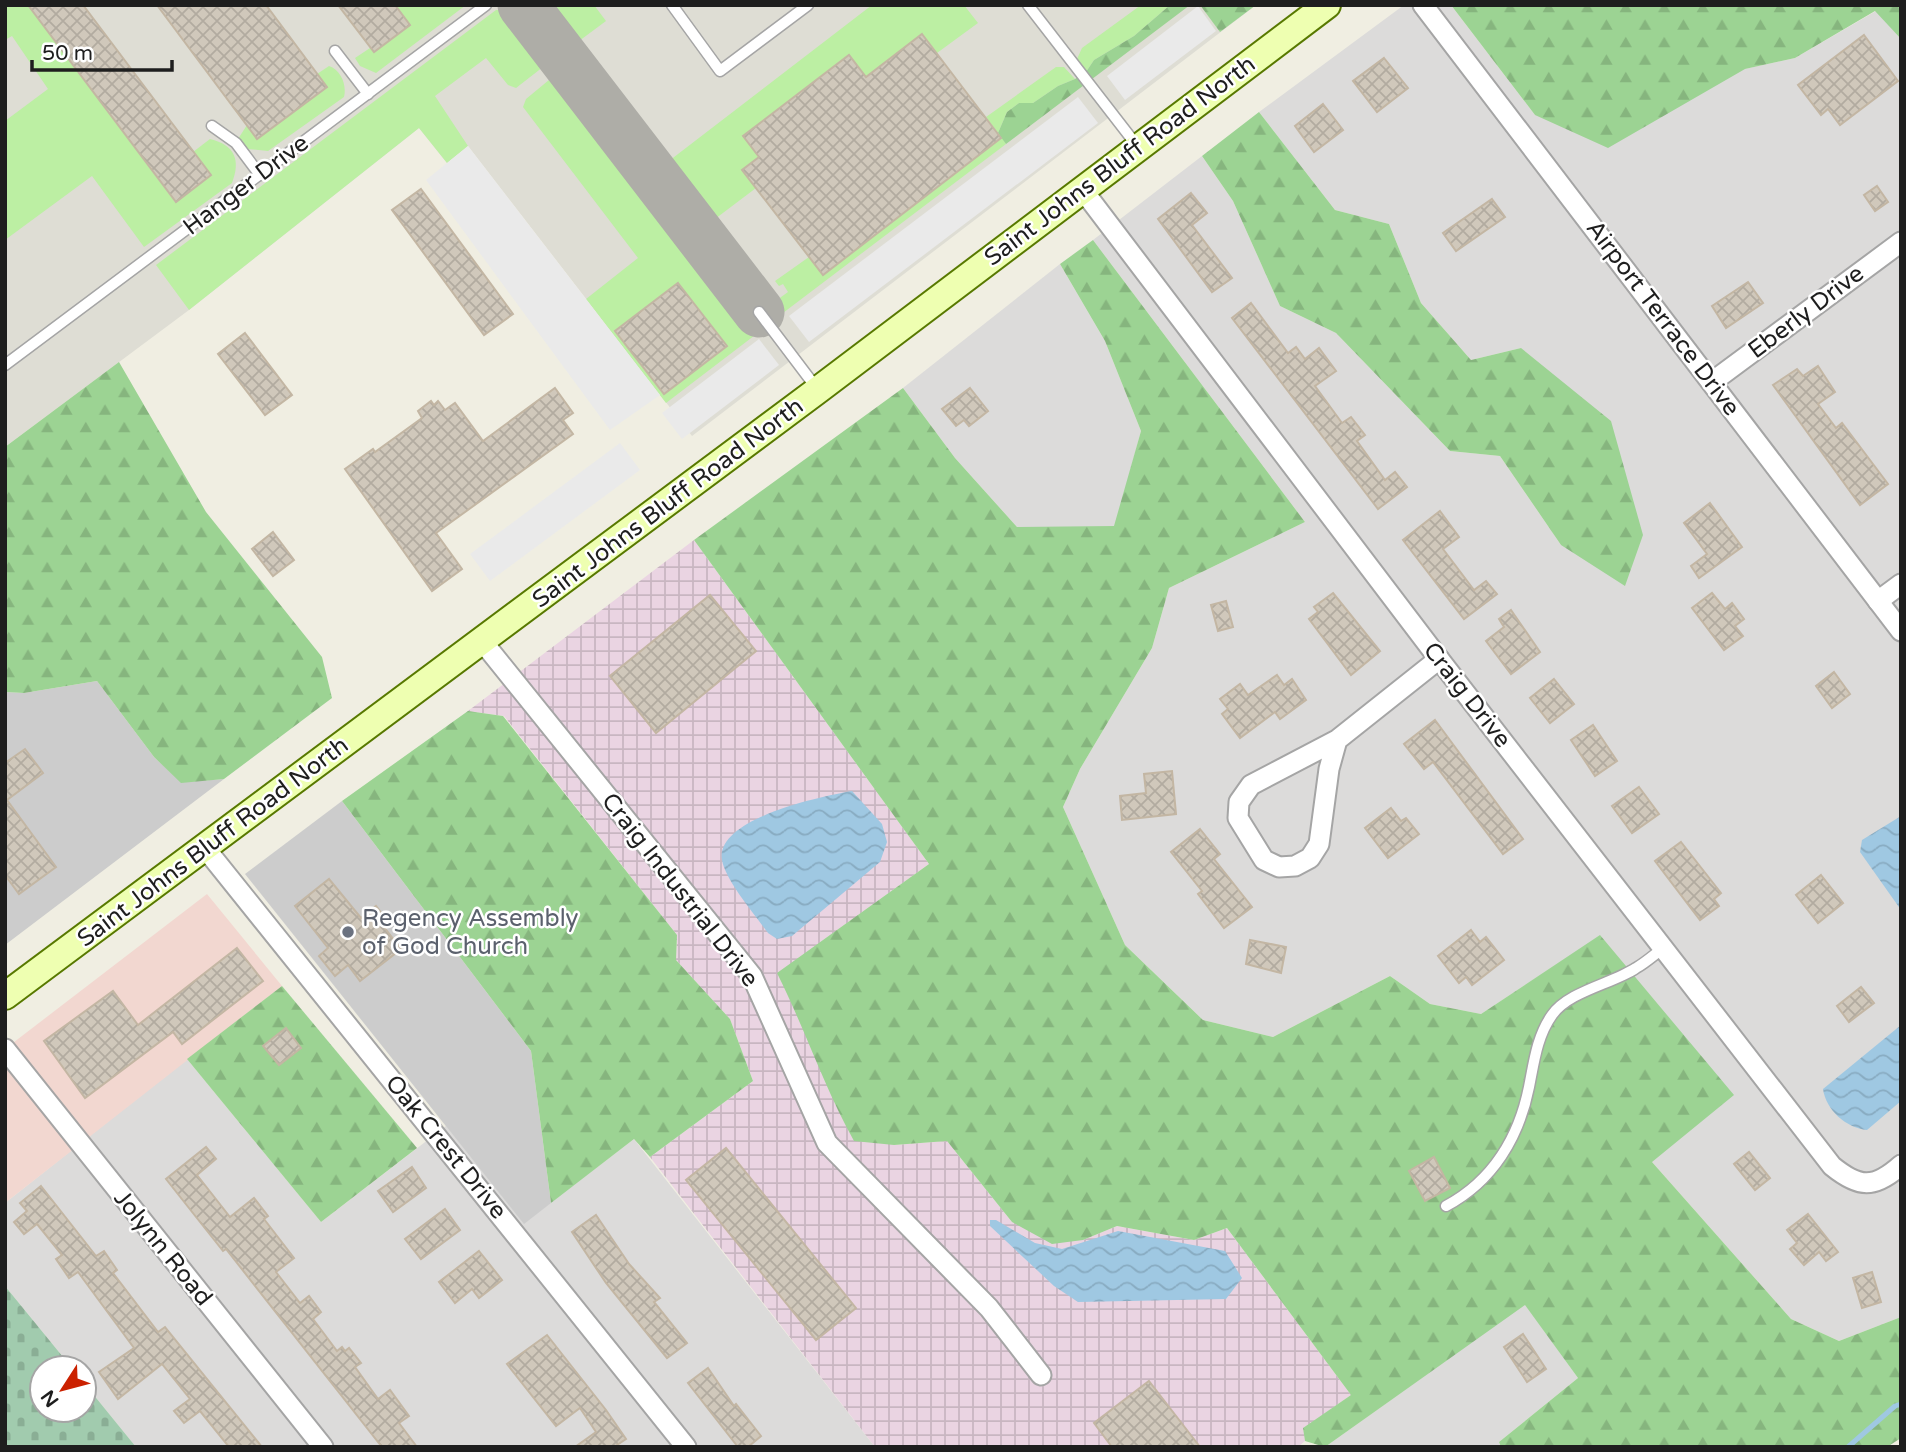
<svg xmlns="http://www.w3.org/2000/svg" width="1906" height="1452" font-family="'Varela Round',sans-serif">
	<style>
		.residential { fill: #dcdbda }
		.commercial { fill: #f2d7d0 }
		.industrial { fill: url(#industrial-grid) }
		.religious { fill: #ccc }
		.airport { fill: #deddd4 }
		.grass { fill: #bcefa3; fill-rule: evenodd }
		.forest { fill: url(#forest-firs) }
		.cemetery { fill: url(#cemetery-stones) }
		.parking { fill: #eaeaea }
		.water { fill: url(#water-waves) }
		.lines { fill: none; stroke-linecap: round; stroke-linejoin: round }
		.stream { stroke: #9fc8e2; stroke-width: 5 }
		.taxiway { stroke: #aeada7; stroke-width: 51 }
		.building { fill: url(#building-cross-hatch); stroke: #c3b6a3; stroke-width: 2 }
		.service-casing { stroke: #a5a5a5; stroke-width: 13 }
		.minor-casing { stroke: #a5a5a5; stroke-width: 23 }
		.secondary-casing { stroke: #587900; stroke-width: 30 }
		.service { stroke: #fff; stroke-width: 10 }
		.minor { stroke: #fff; stroke-width: 19 }
		.secondary { stroke: #eeffb1; stroke-width: 26 }
		.worship-dot { fill: #6b7280; stroke: #fff; stroke-width: 2.5 }
		.labels { text-anchor: middle; dominant-baseline: central; stroke-width: 5; stroke-linejoin: round; paint-order: stroke }
		.street-label { font-size: 24px; fill: #1e1e1e; stroke: #fff }
		.worship-label { font-size: 24px; fill: #5b616d; stroke: #fff; text-anchor: start }
	</style>
	<defs>
		<pattern id="industrial-grid" width="8" height="8" patternUnits="userSpaceOnUse" patternTransform="scale(1.75)"><rect width="8" height="8" fill="#ead4e2"/><path d="M0 4h8M4 0v8" fill="none" stroke="#c8b6c1"/></pattern>
		<pattern id="forest-firs" width="22" height="20" patternUnits="userSpaceOnUse" patternTransform="scale(1.75)"><rect width="22" height="20" fill="#9cd393"/><path d="M5 1l3.5 6h-7zM16 11l3.5 6h-7z" fill="#86b57e"/></pattern>
		<pattern id="cemetery-stones" width="16" height="16" patternUnits="userSpaceOnUse" patternTransform="scale(1.75)"><rect width="16" height="16" fill="#a1cbae"/><path d="M2 7V4a2 2 0 0 1 4 0v3zM10 15v-3a2 2 0 0 1 4 0v3z" fill="#8aae95"/></pattern>
		<pattern id="water-waves" width="16" height="10" patternUnits="userSpaceOnUse" patternTransform="scale(1.75)"><rect width="16" height="10" fill="#9fc8e2"/><path d="M0 5q4-4 8 0t8 0" fill="none" stroke="#88abc1"/></pattern>
		<pattern id="building-cross-hatch" width="8" height="8" patternUnits="userSpaceOnUse" patternTransform="scale(1.75)"><rect width="8" height="8" fill="#d0c8bb"/><path d="M0 0l8 8M0 8l8-8" fill="none" stroke="#b2aba0"/></pattern>
	</defs>
	<rect width="100%" height="100%" fill="#f0eee2"/>
	<g class="residential">
		<path d="M1404,5h47l84,110 260,-57 81,-47 25,28v1278l-62,24 -48,-22 -139,-157 -52,-226 -119,78 -51,-10 -40,-28 -117,61 -70,-17 -78,-75 -62,-138 17,-38 72,-121 17,-60 136,-66 -212,-282 109,-84 31,45 47,105 56,27 114,118 50,5 61,89 -40,-197 -50,12 -50,-57 -32,-79 -54,-14 -76,-98z"/>
		<path d="M1060,264l45,77 36,90 -26,96h-98l-62,-69 -52,-70z"/>
		<path d="M187,1059l134,163 125,-96 78,97 110,-84 241,308h-739l-52,-64v-15h-12l-67,-82v-83z"/>
		<path d="M1525,1304l53,74 -79,64 2,5h-176z"/>
	</g>
	<path class="commercial" d="M207,894l75,92 -277,217v-154z"/>
	<path class="industrial" d="M694,540l235,324 -151,109 29,59 87,113 53,-4 65,81 71,18 34,-14 77,14 33,-12 124,167 -47,33 1,13 -7,6h-423l-225,-290 103,-76 -23,-62 -54,-59 1,-25 -173,-219 -36,-5z"/>
	<g class="religious">
		<path d="M97,681l57,76 27,25 43,-3 -219,166v-253l19,1z"/>
		<path d="M342,801l189,250 20,152 -27,21 -279,-350z"/>
	</g>
	<path class="airport" d="M5,5h1251l-564,431 -224,-290 -21,17 -28,-35 -230,182 -184,137z"/>
	<g class="grass">
		<path d="M5,5h23l147,197 36,-27 -18,-23 17,-13c25,6 31,21 22,44l-88,64 -52,-71 -87,64v-119l43,-32 -36,-53 -7,4z"/>
		<path d="M395,5h71l-90,68 -16,-7 -5,-8 15,-10 4,4 35,-26z"/>
		<path d="M559,5h35l12,16 -31,23 -3,-1 -23,-30z"/>
		<path d="M872,5h92l14,18 -41,30 -15,-19 -56,43 -18,-22 -105,81 16,21 -3,31 -45,34 -46,-58z"/>
		<path d="M1141,5h29l-36,31 -40,24 -8,12 -9,-13 5,-11z"/>
		<path d="M496,10h12l36,47 -1,10 -27,21 -8,-3 -22,-27 -51,38 33,50 -21,17 -28,-35 -230,182 -33,-45z"/>
		<path d="M329,66c12,4 18,19 15,31l-76,54 -20,-2 -10,-10 9,-14 10,14 70,-52 -10,-13z"/>
		<path d="M1056,67h8l11,12 -17,7 -25,17h-14l-12,9 -9,21 -12,-16z"/>
		<path d="M549,80l14,1 177,230h8l15,18 -97,74 -80,-104 52,-41 -115,-151 3,-8zM678,283l48,63 -62,48 -49,-63z"/>
		<path d="M1002,137l4,7 -231,175 -10,-12 3,-11 4,-2 5,6 11,-8 -5,-8 -4,2 -4,-5 34,-24 14,17z"/>
	</g>
	<g class="forest">
		<path d="M1170,5h20l-184,139 -8,-11 9,-21 12,-9h14l25,-17 17,-7 11,-7 8,-12 40,-24z"/>
		<path d="M1200,5h56l-36,27z"/>
		<path d="M1451,5h450v34l-26,-28 -80,47 -50,11 -137,79 -73,-33z"/>
		<path d="M1259,112l76,98 54,14 32,79 50,57 50,-12 90,73 32,114 -18,51 -64,-41 -61,-89 -50,-5 -114,-118 -56,-27 -47,-105 -31,-45z"/>
		<path d="M1093,240l212,282 -136,66 -17,60 -72,121 -17,38 62,138 78,75 70,17 117,-61 40,28 51,10 119,-79 134,160 -82,67 139,157 48,22 62,-24v121l-14,9h-386l-2,-5 79,-64 -53,-73 -200,142 -20,-6 -2,-13 48,-33 -124,-167 -33,12 -77,-14 -34,14 -31,4 -40,-22 -65,-81 -53,4 -40,-4c-30,-54 -49,-112 -77,-168l152,-109 -235,-324 209,-152 52,70 62,69 97,-1 27,-95 -36,-90 -45,-77z"/>
		<path d="M119,362l87,150 116,145 10,41 -108,81 -43,4 -27,-26 -57,-76 -73,12 -19,-1v-245z"/>
		<path d="M468,711l35,5 174,219 -1,25 54,59 23,62 -103,76 -16,-18 -83,64 -20,-152 -189,-250z"/>
		<path d="M282,986l135,162 -96,74 -134,-163z"/>
	</g>
	<path class="cemetery" d="M5,1286l67,82h-30v42h42v-27l52,64h-131z"/>
	<g class="parking">
		<path d="M1198,6l18,25 -91,69 -18,-24z"/>
		<path d="M1078,97l20,26 -289,219 -20,-26z"/>
		<path d="M468,146l192,249 -50,35 -184,-250z"/>
		<path d="M759,339l20,26 -97,74 -20,-26z"/>
		<path d="M620,443l20,27 -150,111 -20,-27z"/>
	</g>
	<g class="water">
		<path d="M852,791l30,33 5,18 -7,20 -88,74 -15,3 -9,-6c-12,-17 -43,-53 -46,-73 -7,-42 101,-64 130,-69z"/>
		<path d="M1901,816v94l-41,-58 2,-12z"/>
		<path d="M1901,1025v76l-34,29c-21,-2 -41,-20 -44,-41z"/>
		<path d="M990,1220h6l39,23 27,6 56,-18 107,20 17,27 -16,21 -148,3 -24,-16 -64,-60z"/>
	</g>
	<g class="lines">
		<path class="stream" d="M1848,1447l47,-41 6,-2"/>
		<path class="taxiway" d="M523,5l236,307"/>
	</g>
	<g class="building">
		<path d="M28,5h55l128,170 -35,27z"/>
		<path d="M157,5h109l61,82 -70,52z"/>
		<path d="M338,5h57l15,20 -36,27z"/>
		<path d="M922,34l79,104 -178,137 -81,-105 17,-13 -16,-21 106,-81 17,22z"/>
		<path d="M1864,35l34,46 -58,44 -12,-16 -7,6 -23,-30z"/>
		<path d="M1384,58l24,30 -31,24 -24,-31z"/>
		<path d="M1323,104l20,26 -29,22 -19,-26z"/>
		<path d="M1877,186l11,16 -13,9 -11,-16z"/>
		<path d="M421,189l92,125 -29,21 -92,-125z"/>
		<path d="M1191,193l16,20 -15,12 40,53 -20,14 -54,-73z"/>
		<path d="M1492,199l13,18 -49,34 -13,-18z"/>
		<path d="M1748,282l15,21 -37,25 -14,-22z"/>
		<path d="M678,283l49,63 -63,48 -49,-63z"/>
		<path d="M1251,303l37,50 8,-6 9,12 14,-11 17,23 -21,15 27,37 9,-6 14,18 -8,6 28,39 10,-8 12,15 -29,22 -146,-191z"/>
		<path d="M245,333l47,62 -27,20 -47,-61z"/>
		<path d="M1818,366l17,26 -17,12 18,24 6,-5 46,61 -28,21 -87,-120 24,-16 6,7z"/>
		<path d="M555,388l18,25 -10,7 10,14 -137,99 26,36 -30,22 -87,-122 28,-20 2,3 47,-34 -4,-7 13,-10 3,4 4,-4 7,9 10,-7 28,38z"/>
		<path d="M970,388l18,23 -19,15 -5,-6 -8,6 -14,-17z"/>
		<path d="M1710,503l32,44 -43,31 -8,-12 16,-12 -23,-31z"/>
		<path d="M1440,511l19,26 -16,12 31,41 12,-9 11,13 -33,25 -61,-79z"/>
		<path d="M273,532l21,28 -21,16 -21,-27z"/>
		<path d="M1333,593l47,58 -29,24 -42,-56 9,-7 -4,-5z"/>
		<path d="M1712,593l13,16 7,-6 12,16 -9,7 8,10 -19,14 -32,-42z"/>
		<path d="M710,595l46,56 -100,82 -46,-57z"/>
		<path d="M1226,601l7,26 -15,4 -7,-26z"/>
		<path d="M1511,610l29,42 -29,22 -25,-33 18,-14 -5,-8z"/>
		<path d="M1834,672l16,22 -18,14 -16,-22z"/>
		<path d="M1277,675l7,10 8,-6 14,21 -26,19 -5,-7 -35,26 -18,-24 6,-5 -8,-10 20,-15 8,11z"/>
		<path d="M1554,679l20,25 -24,19 -20,-25z"/>
		<path d="M1435,720l88,119 -20,15 -70,-92 -9,7 -20,-25z"/>
		<path d="M1593,725l24,36 -22,15 -24,-36z"/>
		<path d="M25,749l18,24 -36,27 49,67 -37,27 -14,-19v-112z"/>
		<path d="M1172,771l4,43 -54,6 -2,-24 26,-3 -2,-19z"/>
		<path d="M1639,787l20,27 -27,19 -20,-27z"/>
		<path d="M1391,808l10,13 5,-3 13,16 -31,24 -23,-30z"/>
		<path d="M1200,829l20,25 -6,5 38,48 -28,21 -26,-34 4,-3 -31,-39z"/>
		<path d="M1681,842l40,51 -7,6 5,7 -19,14 -45,-59z"/>
		<path d="M1821,875l22,28 -25,20 -22,-28z"/>
		<path d="M329,879l32,39 15,-12 13,17 -5,4 17,22 -41,32 -12,-16 -13,11 -16,-20 9,-8 -33,-42z"/>
		<path d="M1471,930l9,12 6,-5 18,23 -32,25 -6,-8 -7,6 -21,-27z"/>
		<path d="M1250,940l36,7 -5,26 -35,-9z"/>
		<path d="M237,948l26,33 -81,63 -9,-12 -88,66 -41,-57 69,-50 25,34z"/>
		<path d="M1861,987l13,16 -25,19 -12,-16z"/>
		<path d="M286,1028l15,20 -22,17 -16,-19z"/>
		<path d="M206,1147l10,12 -19,16 33,42 24,-19 14,18 -4,3 30,39 -18,14 24,31 9,-7 12,16 -8,7 24,32 5,-4 3,4 4,-3 12,15 -6,4 23,32 12,-9 19,26 -10,7 18,24h-35l-156,-198 -3,2 -57,-72z"/>
		<path d="M726,1148l130,160 -40,32 -130,-160z"/>
		<path d="M1749,1152l21,26 -15,12 -21,-26z"/>
		<path d="M1434,1157l16,31 -25,13 -16,-30z"/>
		<path d="M412,1167l14,21 -33,24 -15,-21z"/>
		<path d="M41,1186l55,70 8,-5 13,19 -4,3 45,59 7,-5 97,120h-33l-29,-36 -16,12 -10,-12 16,-12 -28,-35 -44,35 -19,-27 35,-24 -56,-76 -9,6 -13,-19 6,-4 -25,-31 -13,10 -10,-12 13,-11 -7,-8z"/>
		<path d="M445,1209l15,21 -39,29 -16,-20z"/>
		<path d="M1808,1214l30,38 -12,9 -7,-9 -15,13 -14,-16 7,-6 -10,-13z"/>
		<path d="M596,1215l33,49 31,34 -6,4 33,41 -20,15 -61,-75 -34,-51z"/>
		<path d="M479,1251l23,29 -23,18 -7,-9 -17,14 -16,-21z"/>
		<path d="M1872,1272l9,30 -19,6 -9,-30z"/>
		<path d="M1523,1334l23,35 -19,13 -23,-35z"/>
		<path d="M547,1335l59,75 20,29 -12,8h-39l21,-15 -16,-24 -24,18 -49,-62z"/>
		<path d="M708,1368l26,38 2,-2 25,32 -13,11h-10l-50,-64z"/>
		<path d="M1149,1381l51,66h-88l-18,-24z"/>
	</g>
	<g class="lines">
		<defs>
			<g id="service">
				<path d="M672,5l48,66 88,-66"/>
				<path d="M1028,5l110,142"/>
				<path d="M335,51l33,43"/>
				<path d="M212,126l24,17 24,32"/>
				<path d="M759,312l59,78"/>
				<path d="M5,365l481,-360"/>
				<path d="M1446,1206c47,-25 73,-69 83,-119 5,-25 8,-51 23,-72 17,-24 60,-31 84,-47 9,-5 18,-13 26,-19"/>
			</g>
			<g id="minor">
				<path d="M1423,5l478,626"/>
				<path d="M1082,189l357,470 393,507c27,22 42,23 69,-1"/>
				<path d="M1712,382l189,-140"/>
				<path d="M1878,601l23,-17"/>
				<path d="M482,641l270,335 75,167 162,165 52,67"/>
				<path d="M1337,740l-8,29 -10,75 -9,14 -15,8 -16,1 -15,-7 -26,-42 1,-16 12,-17 86,-45 102,-81"/>
				<path d="M205,848l481,599"/>
				<path d="M5,1049l318,398"/>
			</g>
			<path id="secondary" d="M5,996l813,-606 509,-385"/>
		</defs>
		<use href="#service" class="service-casing"/>
		<use href="#minor" class="minor-casing"/>
		<use href="#secondary" class="secondary-casing"/>
		<use href="#service" class="service"/>
		<use href="#minor" class="minor"/>
		<use href="#secondary" class="secondary"/>
	</g>
	<circle class="worship-dot" cx="348" cy="932" r="7"/>
	<g class="labels">
		<g class="street-label">
			<text transform="translate(1120 161) rotate(-37)">Saint Johns Bluff Road North</text>
			<text transform="translate(246 185) rotate(-37)">Hanger Drive</text>
			<text transform="translate(1806 312) rotate(-37)">Eberly Drive</text>
			<text transform="translate(1663 318) rotate(53)">Airport Terrace Drive</text>
			<text transform="translate(668 503) rotate(-37)">Saint Johns Bluff Road North</text>
			<text transform="translate(1467 695) rotate(52)">Craig Drive</text>
			<text transform="translate(213 842) rotate(-37)">Saint Johns Bluff Road North</text>
			<text transform="translate(680 890) rotate(52)">Craig Industrial Drive</text>
			<text transform="translate(446 1147) rotate(51)">Oak Crest Drive</text>
			<text transform="translate(163 1248) rotate(51)">Jolynn Road</text>
		</g>
		<g class="worship-label">
			<text x="362" y="918">Regency Assembly<tspan x="362" dy="28">of God Church</tspan></text>
		</g>
	</g>
	<rect width="1906" height="1452" fill="none" stroke="#1e1e1e" stroke-width="14"/>
	<g transform="translate(63 1389) rotate(234)"><circle r="33" fill="#ffffff" stroke="#a5a5a5" stroke-width="2"/>
	<path d="M0-5L12 26L0 18L-12 26Z" fill="#cb2100"/>
	<text y="-10" font-size="19" font-weight="bold" text-anchor="middle" fill="#1e1e1e">N</text>
	</g>
	<path d="M32 60v10h140v-10" fill="none" stroke="#1e1e1e" stroke-width="3.5"/>
	<text x="42" y="60" font-size="21" fill="#1e1e1e" stroke="#ffffff" stroke-width="5" paint-order="stroke">50 m</text>
</svg>
